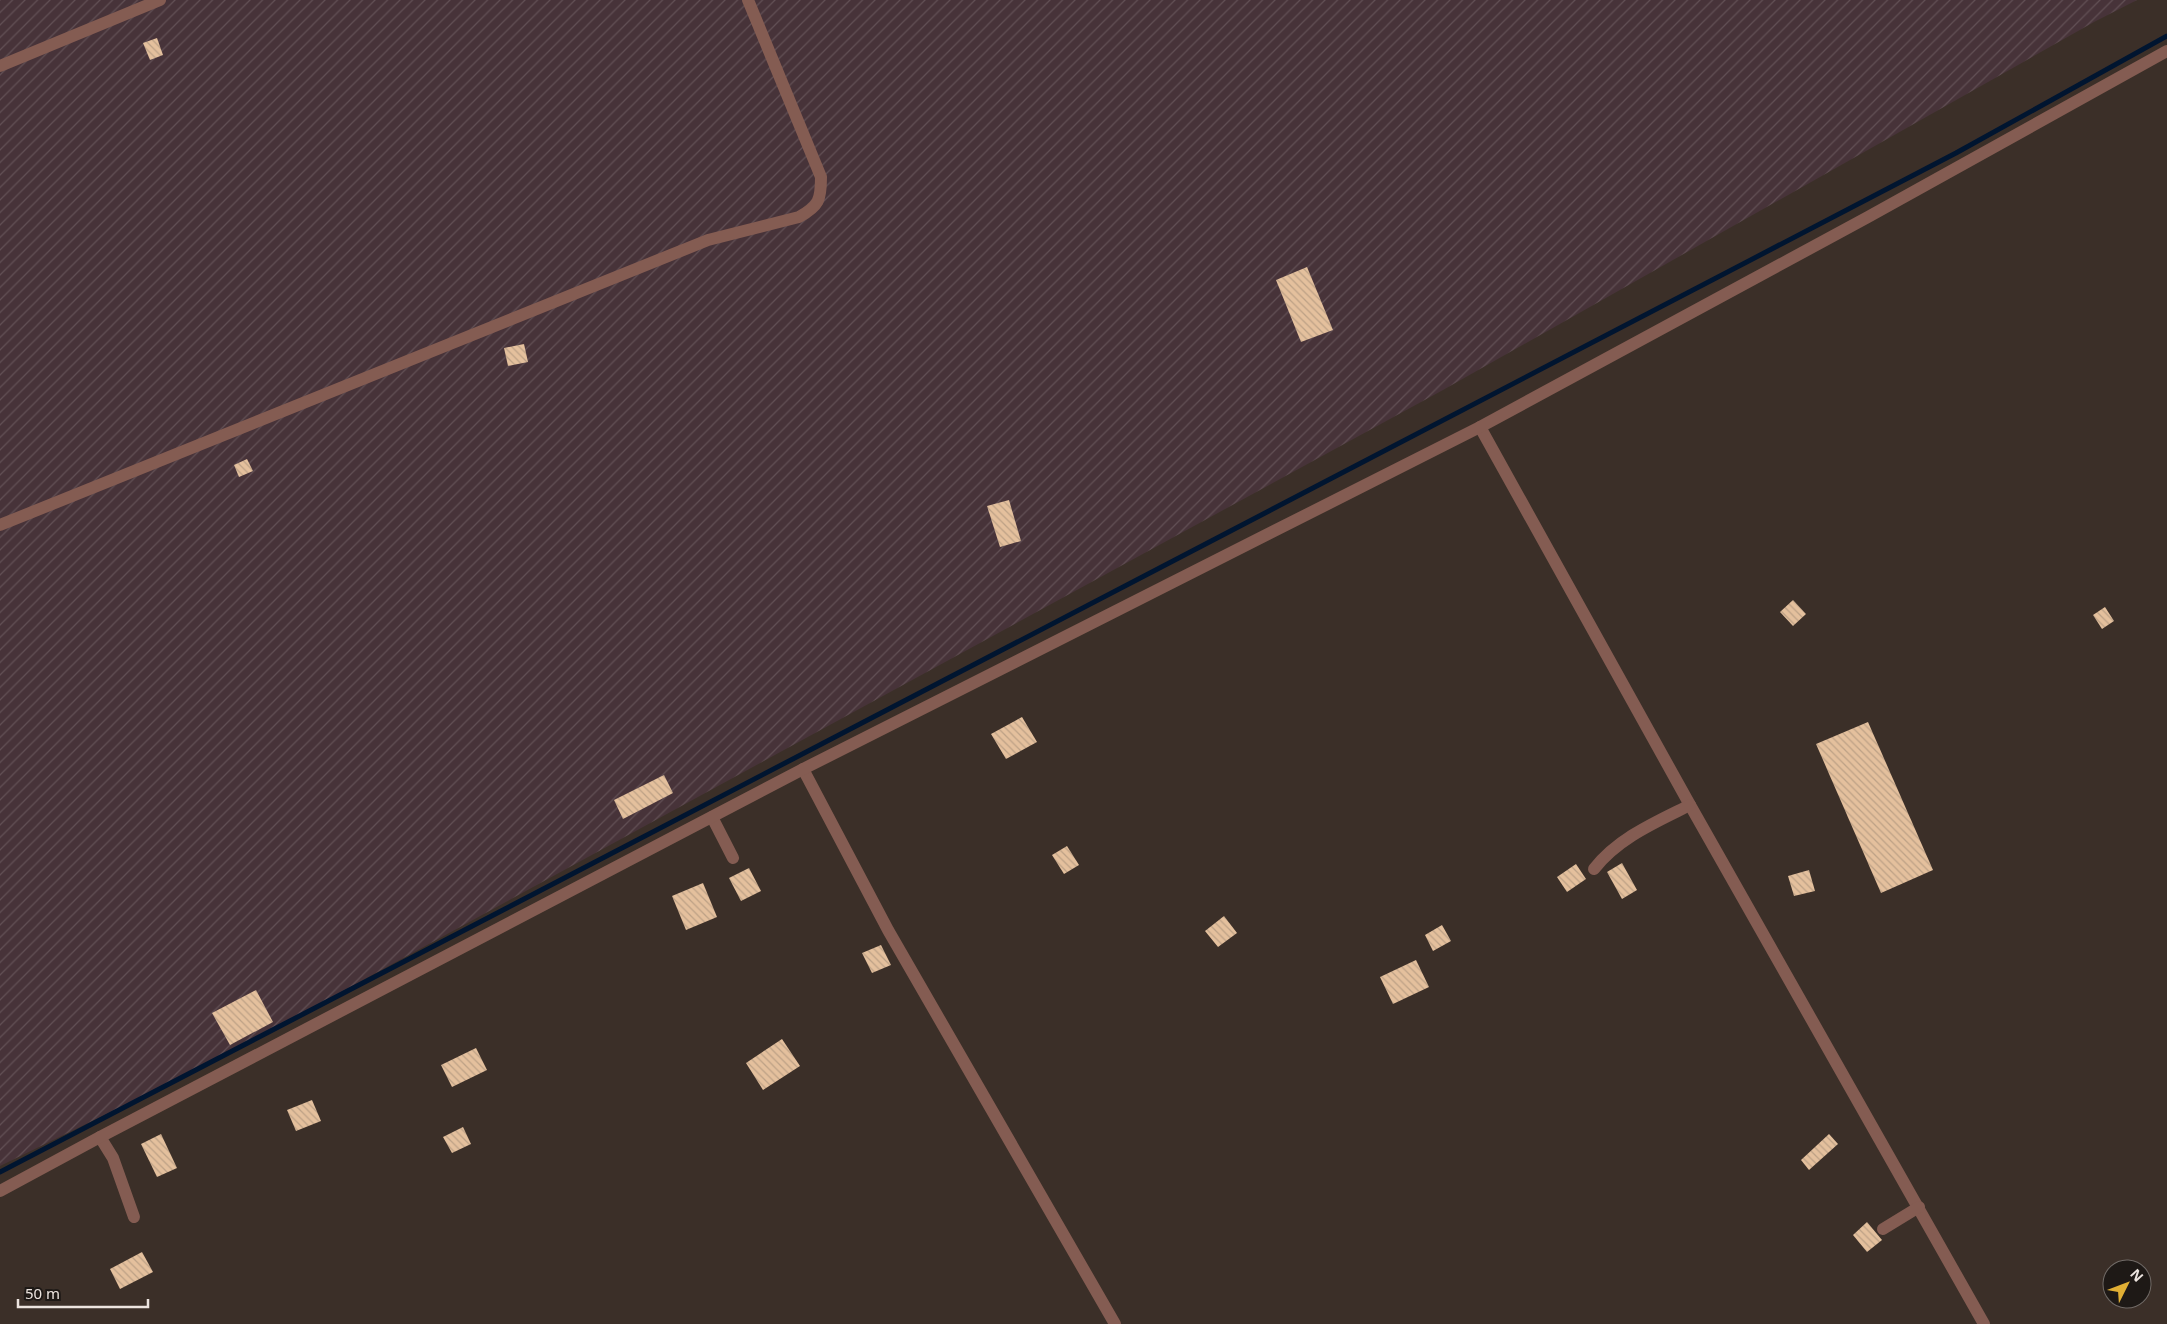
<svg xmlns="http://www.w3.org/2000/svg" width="2167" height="1324" font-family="'Noto Sans',sans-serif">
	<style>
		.industrial { fill: url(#industrial-furrows) }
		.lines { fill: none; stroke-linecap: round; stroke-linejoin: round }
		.stream { stroke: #001530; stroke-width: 5 }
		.building { fill: url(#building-back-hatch) }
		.minor { stroke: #845c52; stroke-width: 12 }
	</style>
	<defs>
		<pattern id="industrial-furrows" width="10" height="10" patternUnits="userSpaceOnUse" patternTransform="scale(1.25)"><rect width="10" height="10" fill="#473339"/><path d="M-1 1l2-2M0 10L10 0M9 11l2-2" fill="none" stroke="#625055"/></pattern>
		<pattern id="building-back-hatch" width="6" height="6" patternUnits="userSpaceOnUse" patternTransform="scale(1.25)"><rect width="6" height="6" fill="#e4c09d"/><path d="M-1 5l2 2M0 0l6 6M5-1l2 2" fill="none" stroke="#bda186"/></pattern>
	</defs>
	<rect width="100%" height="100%" fill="#3b2f28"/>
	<path class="industrial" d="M0,0h2137l-43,22 -651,368 -1232,673 -211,103z"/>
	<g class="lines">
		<path class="stream" d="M0,1172l1956,-1019 211,-117"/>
	</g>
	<g class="building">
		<path d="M157,38l6,17 -13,5 -7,-17z"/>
		<path d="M1307,267l26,63 -32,12 -25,-62z"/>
		<path d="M524,344l4,18 -20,4 -4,-18z"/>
		<path d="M247,459l6,12 -14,6 -5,-12z"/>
		<path d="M1009,500l12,41 -21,6 -13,-41z"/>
		<path d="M1793,600l13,14 -13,12 -13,-14z"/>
		<path d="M2105,607l9,14 -12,8 -9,-14z"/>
		<path d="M1022,717l15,25 -31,17 -15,-25z"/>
		<path d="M1868,722l65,148 -52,23 -65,-149z"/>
		<path d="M664,775l9,18 -50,26 -9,-19z"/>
		<path d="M1067,846l12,19 -15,9 -12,-19z"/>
		<path d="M1622,863l15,27 -15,9 -15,-27z"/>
		<path d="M1576,864l10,15 -19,13 -10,-15z"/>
		<path d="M749,868l12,23 -20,10 -12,-23z"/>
		<path d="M1809,870l6,21 -21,5 -6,-20z"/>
		<path d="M703,883l14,34 -31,13 -14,-34z"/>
		<path d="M1224,916l13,17 -19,14 -13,-16z"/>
		<path d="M1442,925l9,16 -18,10 -8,-16z"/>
		<path d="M881,945l10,20 -19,8 -10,-20z"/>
		<path d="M1416,960l13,27 -36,17 -13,-27z"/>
		<path d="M256,990l17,32 -43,23 -18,-32z"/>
		<path d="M782,1039l18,27 -37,24 -17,-27z"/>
		<path d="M476,1048l11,22 -35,17 -11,-22z"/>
		<path d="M312,1100l9,21 -25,10 -9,-21z"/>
		<path d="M463,1127l8,17 -19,9 -9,-16z"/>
		<path d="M161,1134l16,34 -20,9 -16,-33z"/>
		<path d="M1829,1134l9,10 -29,26 -8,-10z"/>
		<path d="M1867,1222l15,18 -15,12 -14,-17z"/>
		<path d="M142,1252l11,20 -33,17 -10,-20z"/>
	</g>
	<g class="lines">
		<g class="minor">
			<path d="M0,66l160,-66"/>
			<path d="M1480,427l210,378 294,519"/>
			<path d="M0,525l708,-285 91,-23c20,-11 22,-17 22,-40l-73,-177"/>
			<path d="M803,769l85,161 227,394"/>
			<path d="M712,817l21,41"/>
			<path d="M1594,869c24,-31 62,-47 96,-64"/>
			<path d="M100,1137l13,21 21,59"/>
			<path d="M0,1191l100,-54 709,-371 671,-339 388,-210 299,-166"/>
			<path d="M1883,1229l36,-22"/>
		</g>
	</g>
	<g transform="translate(2127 1284) rotate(48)"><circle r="24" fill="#1e1916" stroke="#706a66"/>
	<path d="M0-4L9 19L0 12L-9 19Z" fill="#e1af34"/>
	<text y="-8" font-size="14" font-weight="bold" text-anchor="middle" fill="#ece4df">N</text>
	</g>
	<path d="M18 1299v8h130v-8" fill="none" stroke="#ece4df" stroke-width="2.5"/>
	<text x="25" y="1299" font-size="15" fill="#ece4df" stroke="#1e1916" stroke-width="4" paint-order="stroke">50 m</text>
</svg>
